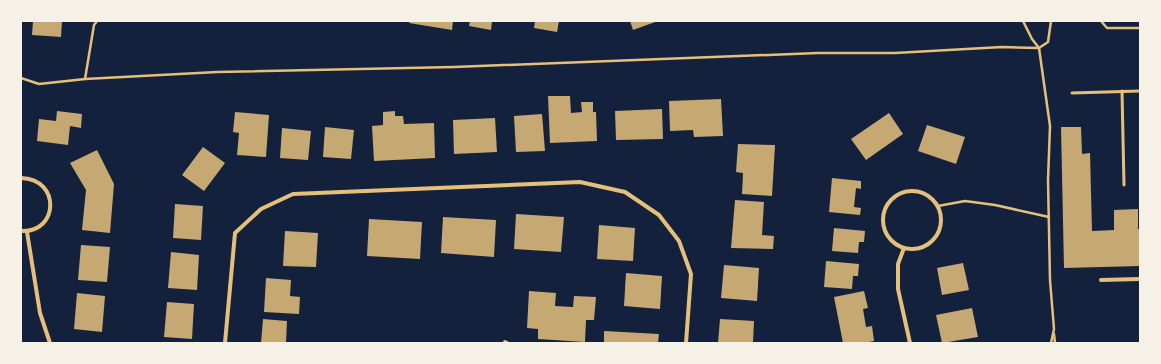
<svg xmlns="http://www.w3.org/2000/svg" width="1161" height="364" font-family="Cabin,sans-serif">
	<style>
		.building { fill: #c6a872 }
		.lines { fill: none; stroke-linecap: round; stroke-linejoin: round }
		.path { stroke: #e5c07b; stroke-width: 2.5 }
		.service { stroke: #e5c07b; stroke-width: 3 }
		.minor { stroke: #e5c07b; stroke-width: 4 }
	</style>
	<rect width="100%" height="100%" fill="#14213d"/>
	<g class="building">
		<path d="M33,21h29l-1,16 -29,-2z"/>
		<path d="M410,21h43l-1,9 -43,-7z"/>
		<path d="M470,21h22l-1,9 -22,-4z"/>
		<path d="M535,21h24l-2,11 -23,-4z"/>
		<path d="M630,21h28l-25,9z"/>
		<path d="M548,96h22l1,17 11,-1 -1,-10h12v10h3l1,29 -47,2z"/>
		<path d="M721,99l2,37 -29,1 -1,-7 -23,1 -1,-30z"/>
		<path d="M662,109l1,30 -47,1 -1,-29z"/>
		<path d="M57,111l25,3 -1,14 -11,-2 -2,19 -31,-4 2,-22 17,2z"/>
		<path d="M395,111v5h8l1,8 30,-1 1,35 -61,3 -2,-35 11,-1v-13z"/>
		<path d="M235,112l34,3 -3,42 -29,-2 2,-22 -6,-1z"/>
		<path d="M889,113l14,21 -37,26 -15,-21z"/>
		<path d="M542,114l3,37 -29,1 -2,-36z"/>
		<path d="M495,118l2,34 -43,2 -1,-34z"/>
		<path d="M927,125l38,12 -9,27 -38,-13z"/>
		<path d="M325,127l29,3 -3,29 -28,-2z"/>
		<path d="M1061,127h20l1,27 8,-1 2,78 22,-1v-20l24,-1v20h2v37l-76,2z"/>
		<path d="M282,128l29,3 -3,29 -28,-2z"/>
		<path d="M738,144l37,1 -3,51 -30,-2 1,-21 -7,-1z"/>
		<path d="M203,147l22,16 -21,28 -22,-16z"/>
		<path d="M97,150l17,34 -4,49 -28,-3 4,-40 -16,-27z"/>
		<path d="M832,178l29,3v8l-5,-1 -2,19 7,1 -1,7 -31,-3z"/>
		<path d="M735,200l29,2 -2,33 12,1 -1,13 -42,-1z"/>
		<path d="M175,204l28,2 -2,34 -28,-2z"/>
		<path d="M516,214l48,3 -3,35 -47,-3z"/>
		<path d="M443,217l53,3 -2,37 -53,-4z"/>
		<path d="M369,219l53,3 -2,37 -53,-3z"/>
		<path d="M599,225l36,3 -2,33 -36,-2z"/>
		<path d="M834,228l31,3 -1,11h-5l-1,11 -26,-2z"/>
		<path d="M285,231l33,2 -2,34 -33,-1z"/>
		<path d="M81,245l29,2 -3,35 -29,-2z"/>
		<path d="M171,252l28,3 -2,35 -29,-2z"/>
		<path d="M826,261l33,3 -1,12h-5l-1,13 -28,-2z"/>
		<path d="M963,263l6,27 -27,5 -5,-27z"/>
		<path d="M724,265l35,3 -2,33 -36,-3z"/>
		<path d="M626,273l36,3 -2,33 -36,-3z"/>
		<path d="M266,278l25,2 -1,16 10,1 -1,17 -35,-2z"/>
		<path d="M529,291l27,2 -1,13 18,1 1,-11 22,1 -2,23h-8l-1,22 -47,-3v-10l-11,-1z"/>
		<path d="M864,291l4,17 -5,1 3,18 6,-1 2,15 -11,2h-20l-9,-46z"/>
		<path d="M77,293l28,3 -3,36 -28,-3z"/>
		<path d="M167,302l27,2 -2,35 -28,-2z"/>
		<path d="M972,308l6,29 -36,6 -6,-28z"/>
		<path d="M263,319l24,2 -1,22h-25z"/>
		<path d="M720,319l34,2 -1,22h-35z"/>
		<path d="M604,331l55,3 -1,9h-54z"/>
	</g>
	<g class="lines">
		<g class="path">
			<path d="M1023,21l9,18 7,9"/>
			<path d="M1051,21l-3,21 -9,6 11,78 -2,54 2,100 4,49 -3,14"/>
			<path d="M1101,21l6,7h33"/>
			<path d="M21,78l18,6 46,-5 132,-7 237,-5 364,-14h77l107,-6 37,1"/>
			<path d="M85,79l9,-54 3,-4"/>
			<path d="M938,206l27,-5 30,4 54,12"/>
			<path d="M1054,334l1,9"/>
		</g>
		<g class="service">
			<path d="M1122,91l2,94"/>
			<path d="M1072,93l68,-2"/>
		</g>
		<g class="minor">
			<path d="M21,178c40,1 38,55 0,53"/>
			<circle cx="912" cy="220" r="29"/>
			<path d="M27,232l13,81 10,30"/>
			<path d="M904,248l-6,16v25l12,54"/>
			<path d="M1101,280l39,-1"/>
			<path d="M505,342l2,1"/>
			<path d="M225,343l10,-110 26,-24 32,-15 287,-12 45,10 34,23 20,26 12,33 -5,69"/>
		</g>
	</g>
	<rect width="1161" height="364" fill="none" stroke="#f6f1e7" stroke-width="44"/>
</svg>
